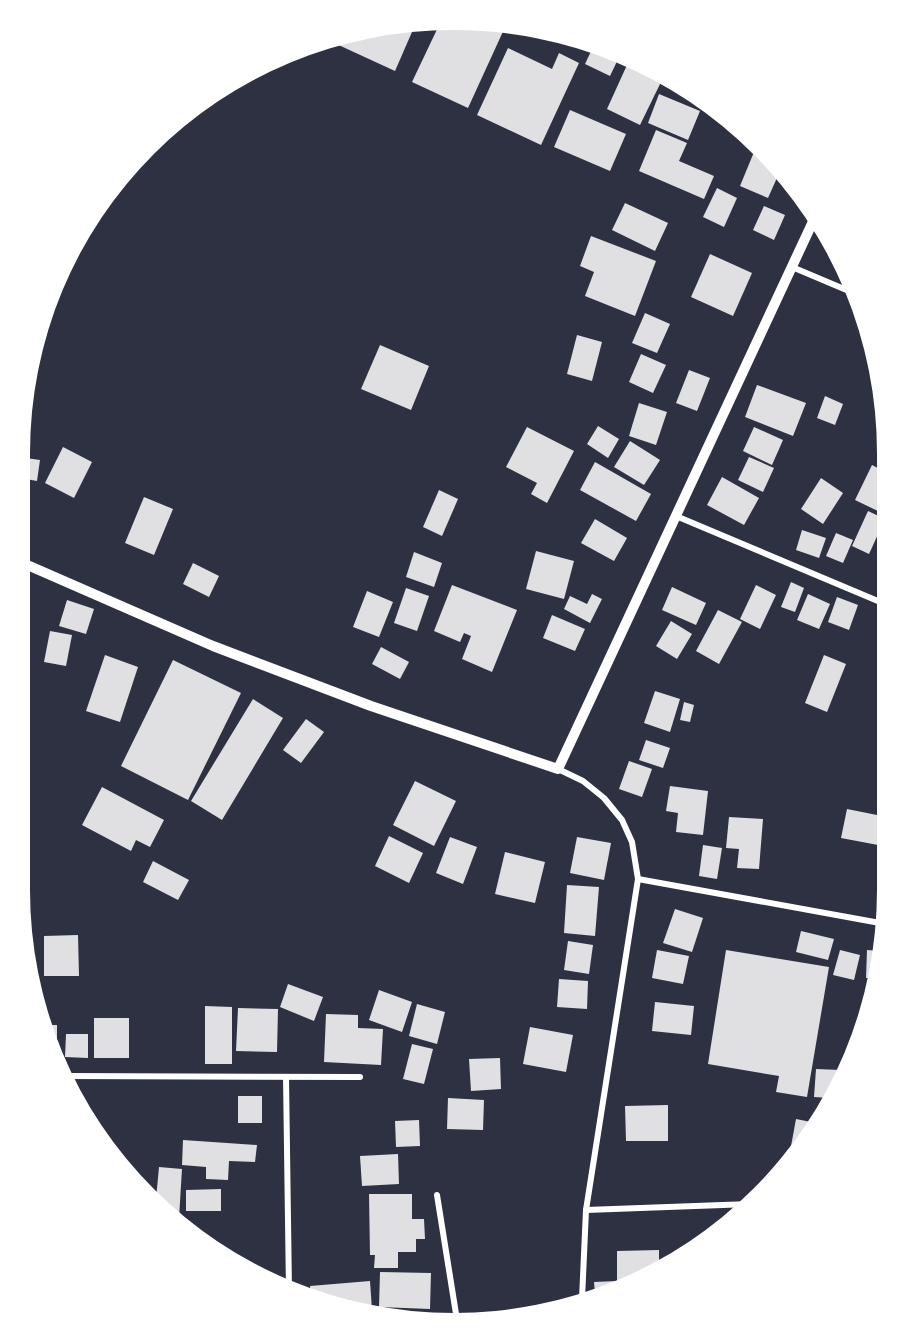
<svg xmlns="http://www.w3.org/2000/svg" width="907" height="1343" font-family="'Libre Baskerville',serif">
	<style>
		.building { fill: #e0e0e3 }
		.lines { fill: none; stroke-linecap: round; stroke-linejoin: round }
		.minor { stroke: #fff; stroke-width: 6 }
		.tertiary { stroke: #fff; stroke-width: 10 }
	</style>
	<rect width="100%" height="100%" fill="#2d3142"/>
	<g class="building">
		<path d="M453,20l53,5 -38,83 -56,-26 29,-61z"/>
		<path d="M397,25l15,7 -17,39 -63,-29 2,-4 34,-10z"/>
		<path d="M594,45l27,8 -11,23 -25,-12z"/>
		<path d="M508,48l44,21 7,-16 20,10 -38,82 -64,-30z"/>
		<path d="M627,65l34,17 -21,43 -33,-16z"/>
		<path d="M659,94l41,17 -12,29 -40,-17z"/>
		<path d="M570,110l56,24 -16,37 -56,-24z"/>
		<path d="M656,130l31,13 -8,18 35,15 -10,23 -65,-28z"/>
		<path d="M754,152l17,7 9,12 -12,27 -28,-12z"/>
		<path d="M717,188l20,10 -13,29 -21,-10z"/>
		<path d="M625,203l43,20 -13,28 -43,-21z"/>
		<path d="M764,206l21,9 -11,25 -21,-10z"/>
		<path d="M591,236l65,25 -21,55 -50,-20 9,-24 -14,-6z"/>
		<path d="M710,254l42,19 -19,43 -42,-19z"/>
		<path d="M645,313l25,11 -13,29 -25,-10z"/>
		<path d="M577,335l25,7 -10,39 -25,-7z"/>
		<path d="M380,345l49,21 -18,44 -50,-21z"/>
		<path d="M641,354l25,11 -13,28 -24,-11z"/>
		<path d="M689,370l21,8 -13,33 -21,-8z"/>
		<path d="M757,385l49,18 -13,33 -48,-19z"/>
		<path d="M825,396l18,8 -8,21 -18,-7z"/>
		<path d="M639,403l28,9 -11,33 -27,-9z"/>
		<path d="M598,426l21,13 -11,19 -21,-14z"/>
		<path d="M527,427l47,24 -27,52 -16,-9 6,-11 -31,-16z"/>
		<path d="M754,427l29,13 -11,25 -29,-14z"/>
		<path d="M630,441l30,19 -16,25 -30,-18z"/>
		<path d="M63,447l29,15 -18,36 -29,-15z"/>
		<path d="M749,457l25,11 -11,24 -25,-12z"/>
		<path d="M26,458l14,2 -3,21 -11,-2z"/>
		<path d="M595,462l56,32 -15,27 -56,-31z"/>
		<path d="M872,465l15,8v31l-5,9 -27,-13z"/>
		<path d="M722,477l37,21 -15,27 -37,-20z"/>
		<path d="M821,478l22,15 -20,31 -22,-15z"/>
		<path d="M439,490l19,9 -16,37 -19,-9z"/>
		<path d="M144,497l29,12 -19,46 -29,-12z"/>
		<path d="M868,511l17,8 -16,35 -17,-8z"/>
		<path d="M595,519l32,19 -13,23 -33,-18z"/>
		<path d="M802,530l24,8 -7,20 -23,-8z"/>
		<path d="M836,533l17,7 -10,23 -17,-7z"/>
		<path d="M536,551l38,10 -10,38 -38,-10z"/>
		<path d="M414,552l28,11 -8,24 -28,-10z"/>
		<path d="M193,563l26,13 -10,21 -26,-13z"/>
		<path d="M791,582l13,6 -9,24 -14,-5z"/>
		<path d="M452,585l65,25 -25,62 -30,-13 9,-23 -7,-3 -4,9 -26,-11z"/>
		<path d="M756,585l20,10 -16,34 -20,-10z"/>
		<path d="M672,587l34,16 -10,22 -34,-15z"/>
		<path d="M406,588l23,8 -12,35 -23,-8z"/>
		<path d="M367,591l26,11 -14,35 -26,-10z"/>
		<path d="M592,594l10,5 -12,24 -26,-14 6,-13 17,8z"/>
		<path d="M808,594l22,10 -11,25 -22,-9z"/>
		<path d="M837,597l21,8 -9,25 -21,-8z"/>
		<path d="M67,600l27,9 -8,25 -27,-8z"/>
		<path d="M718,610l24,12 -23,42 -23,-13z"/>
		<path d="M552,615l33,14 -10,22 -32,-13z"/>
		<path d="M671,621l21,13 -15,25 -21,-13z"/>
		<path d="M50,631l22,4 -6,31 -22,-4z"/>
		<path d="M381,647l28,15 -9,17 -28,-15z"/>
		<path d="M105,655l33,12 -18,55 -34,-11z"/>
		<path d="M824,655l22,9 -19,48 -22,-9z"/>
		<path d="M173,660l68,33 -53,107 -67,-34z"/>
		<path d="M655,691l25,8 -10,33 -26,-9z"/>
		<path d="M253,699l30,19 -61,102 -31,-19z"/>
		<path d="M684,702l10,3 -4,17 -10,-2z"/>
		<path d="M306,719l18,13 -23,31 -18,-13z"/>
		<path d="M646,740l24,8 -7,20 -24,-8z"/>
		<path d="M629,761l23,8 -10,28 -23,-8z"/>
		<path d="M415,781l41,20 -22,45 -41,-21z"/>
		<path d="M670,786l38,5 -5,44 -27,-3 2,-19 -12,-2z"/>
		<path d="M102,787l62,33 -14,27 -14,-7 -5,11 -49,-26z"/>
		<path d="M847,809l35,7v10l-4,19 -37,-7z"/>
		<path d="M729,817l34,2 -4,50 -22,-1 2,-19 -13,-1z"/>
		<path d="M389,836l34,17 -14,30 -34,-17z"/>
		<path d="M450,837l27,10 -14,37 -27,-11z"/>
		<path d="M577,837l34,6 -7,37 -34,-7z"/>
		<path d="M703,845l19,3 -5,31 -18,-3z"/>
		<path d="M505,852l40,10 -10,41 -40,-9z"/>
		<path d="M153,861l36,19 -11,20 -35,-18z"/>
		<path d="M567,885l32,2 -4,49 -31,-3z"/>
		<path d="M675,909l28,9 -11,34 -29,-9z"/>
		<path d="M801,931l33,8 -6,21 -32,-8z"/>
		<path d="M78,935l1,41h-35v-40z"/>
		<path d="M568,941l25,4 -4,29 -25,-4z"/>
		<path d="M657,950l32,6 -6,28 -31,-6z"/>
		<path d="M726,950l103,17 -22,130 -31,-5 3,-16 -71,-12z"/>
		<path d="M840,950l20,5 -6,25 -21,-5z"/>
		<path d="M867,950l13,1 -1,23 -1,4h-12z"/>
		<path d="M559,979l29,2 -1,28 -30,-2z"/>
		<path d="M288,984l35,13 -9,24 -34,-14z"/>
		<path d="M379,990l33,12 -10,30 -33,-12z"/>
		<path d="M655,1002l39,4 -3,29 -39,-4z"/>
		<path d="M417,1004l28,8 -8,32 -28,-8z"/>
		<path d="M205,1006l27,1v57h-27z"/>
		<path d="M238,1008l40,1 -1,43 -41,-1z"/>
		<path d="M862,1008h6l-6,16z"/>
		<path d="M326,1014l32,1v13l25,1 -2,36 -57,-3z"/>
		<rect x="94" y="1018" width="35" height="40"/>
		<path d="M42,1025h15v33l-15,-29z"/>
		<path d="M530,1027l43,8 -7,37 -43,-8z"/>
		<path d="M66,1034h22v24l-23,-1z"/>
		<path d="M412,1044l21,5 -9,35 -21,-5z"/>
		<path d="M500,1058l1,31 -30,2 -2,-32z"/>
		<path d="M816,1069l25,1 -1,15 -9,13 -17,-1z"/>
		<rect x="238" y="1096" width="24" height="27"/>
		<path d="M448,1098l36,2 -1,30 -36,-1z"/>
		<path d="M668,1105v36h-42l-1,-35z"/>
		<path d="M796,1119l15,3 -1,6 -21,29z"/>
		<path d="M419,1120l1,26 -24,1 -1,-26z"/>
		<path d="M183,1140l74,5 -2,17 -26,-1 -1,19 -22,-1v-12l-24,-2z"/>
		<path d="M398,1154l1,30 -37,2 -2,-30z"/>
		<path d="M159,1167l23,2 -3,49 -5,-1 -18,-18z"/>
		<path d="M221,1189v22h-35v-21z"/>
		<path d="M369,1194h43v25h12l1,20h-9v13h-18v16h-24l1,-13h-5z"/>
		<path d="M659,1250v20l-64,24 -1,-12 23,-1v-30z"/>
		<path d="M380,1272l51,1 -1,36 -51,-2z"/>
		<path d="M370,1281l2,29 -61,-14 -1,-10z"/>
	</g>
	<g class="lines">
		<g class="minor">
			<path d="M792,267l64,27"/>
			<path d="M676,516l209,88"/>
			<path d="M558,769l25,12 21,17 18,22 10,22 6,37 -52,331 -4,89"/>
			<path d="M638,879l242,44"/>
			<path d="M66,1076l294,1"/>
			<path d="M286,1077l3,214"/>
			<path d="M437,1195l20,125"/>
			<path d="M586,1210l164,-6"/>
		</g>
		<path class="tertiary" d="M25,564l188,82 158,60 187,63 258,-554"/>
	</g>
	<path d="M0 0H907V1343H0ZM453 30H454A423 423 0 0 1 877 453V890A423 423 0 0 1 454 1313H453A423 423 0 0 1 30 890V453A423 423 0 0 1 453 30Z" fill="#fff" fill-rule="evenodd"/>
</svg>
